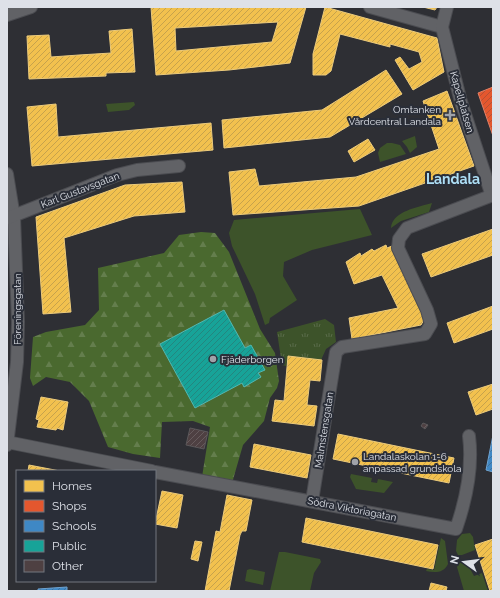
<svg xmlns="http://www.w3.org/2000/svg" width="500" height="598" font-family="Raleway,sans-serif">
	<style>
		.grass { fill: #3d532a }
		.forest { fill: url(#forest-firs) }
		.park { fill: url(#park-tufts) }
		.homes { fill: url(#homes-hatch); stroke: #eccb7c; fill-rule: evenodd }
		.shops { fill: url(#shops-hatch); stroke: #e28066 }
		.schools { fill: url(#schools-hatch); stroke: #6fa3d0 }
		.public { fill: url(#public-hatch); stroke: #53b6b0 }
		.building { fill: url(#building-hatch); stroke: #5b585a }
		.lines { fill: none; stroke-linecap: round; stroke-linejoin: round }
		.minor-casing { stroke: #4b4c51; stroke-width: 14 }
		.minor { stroke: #616266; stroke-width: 12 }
		.poi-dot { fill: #a0a3a9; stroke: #2a2e38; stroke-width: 1.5 }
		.labels { text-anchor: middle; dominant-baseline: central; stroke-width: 4; stroke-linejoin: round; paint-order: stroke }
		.street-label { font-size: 10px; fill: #dee1e8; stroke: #2a2e38 }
		.poi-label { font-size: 10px; fill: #dee1e8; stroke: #2a2e38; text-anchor: start }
		.district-label { font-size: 14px; font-weight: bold; fill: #addef5; stroke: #2a2e38 }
	</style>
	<defs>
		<pattern id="forest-firs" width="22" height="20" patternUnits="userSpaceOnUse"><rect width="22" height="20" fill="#4a692f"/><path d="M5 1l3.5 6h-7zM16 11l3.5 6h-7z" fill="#647e4d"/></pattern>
		<pattern id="park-tufts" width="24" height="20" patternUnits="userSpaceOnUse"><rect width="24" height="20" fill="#3d532a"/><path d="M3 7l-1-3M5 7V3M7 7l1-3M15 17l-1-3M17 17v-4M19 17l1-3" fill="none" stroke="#596b49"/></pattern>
		<pattern id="homes-hatch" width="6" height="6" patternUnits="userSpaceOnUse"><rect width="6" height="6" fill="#f2c14e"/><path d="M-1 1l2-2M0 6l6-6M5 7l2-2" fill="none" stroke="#c6a24c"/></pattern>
		<pattern id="shops-hatch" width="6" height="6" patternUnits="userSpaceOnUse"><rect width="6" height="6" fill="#e4572e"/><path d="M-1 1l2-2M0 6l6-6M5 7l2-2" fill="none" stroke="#b45135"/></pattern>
		<pattern id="schools-hatch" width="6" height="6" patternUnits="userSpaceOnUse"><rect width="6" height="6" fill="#3f88c5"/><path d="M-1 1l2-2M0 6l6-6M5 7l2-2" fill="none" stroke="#407099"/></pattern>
		<pattern id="public-hatch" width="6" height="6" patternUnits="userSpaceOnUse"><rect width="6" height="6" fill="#17a398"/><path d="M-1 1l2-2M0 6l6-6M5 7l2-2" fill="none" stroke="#24867f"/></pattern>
		<pattern id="building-hatch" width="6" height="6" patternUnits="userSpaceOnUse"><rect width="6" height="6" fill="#4e4042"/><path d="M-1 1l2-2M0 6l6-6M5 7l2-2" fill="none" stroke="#675b5d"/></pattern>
	</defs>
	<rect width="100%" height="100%" fill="#2e2f34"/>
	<g class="grass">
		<path d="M134,102l1,3 -6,5 -21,2 -2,-8z"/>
		<path d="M415,136l2,11 -7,6 -3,-6 -5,-6z"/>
		<path d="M392,143l8,2 6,9 -26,8 -2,-9 2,-5 7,-5z"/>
		<path d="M432,203l-3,9 -28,9 -10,7c1,-17 28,-21 41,-25z"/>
		<path d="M360,209l12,26 -60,15 -28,12 -1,14 14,24 -27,18 -1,5 -4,2 -10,-31 -23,-48 -3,-13 5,-13z"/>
		<path d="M351,474l21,4 -1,4 6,1 1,-4 15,3 -9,11 -28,-4 -6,-12z"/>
		<path d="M470,533l3,4 2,13 -13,5h-4l-2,-4 1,-11 5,-6z"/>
		<path d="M441,538l4,3 3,23c-4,9 -13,9 -22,7l1,-2 7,1z"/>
		<path d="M279,552h6l35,7 1,3 -7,11 -4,18h-40z"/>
		<path d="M463,562l5,3 6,11 8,-3 6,18h-24l-7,-24 3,-4z"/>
		<path d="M250,569l15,3 -2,13 -18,-4 2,-11z"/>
	</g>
	<path class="forest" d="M201,232l14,1 14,19 31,77 15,24 4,28 -2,7 -7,10 -6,23 -21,24 -11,38 -30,-6 8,-50 -17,-6 -31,1 -2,36 -27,-4 -25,-7 -19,-46 -19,-19 -24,-5 -13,9 -3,-8 3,-41 13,-5 39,-7 14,-15 -1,-42 66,-15 15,-18z"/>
	<path class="park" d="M325,319l9,6 2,17 -10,7 -5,11 -33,-4 -2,10 -4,-1 -5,-33z"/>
	<g class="homes">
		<path d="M151,7h155l-16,56 -61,7 -73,5zM278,22l-6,20 -96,9 -1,-23z"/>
		<path d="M325,7l112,31 7,34 -31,18 -18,-30 5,-3 9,12 13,-7 -3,-10 -29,-8v3l-50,-13 -9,37 -5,4h-13v-21z"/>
		<path d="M423,7h14l-2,3z"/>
		<path d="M132,29l3,43 -29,1v3l-77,3 -2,-43 22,-1 2,22 28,-2 32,-2 -2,-22z"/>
		<path d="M386,70l16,24 -72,43 -106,11 -2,-28 100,-10z"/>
		<path d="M447,91l27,75 -115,40 -126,9 -4,-43 26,-3 4,17 97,-9 83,-28 -16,-48z"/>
		<path d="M56,104l2,33 153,-14 2,27 -181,16 -5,-59z"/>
		<path d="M368,139l7,11 -21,12 -6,-11z"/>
		<path d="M182,182l3,30 -51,4 -70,22 7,74 -28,2 -7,-97 89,-32z"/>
		<path d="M493,229v26l-62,22 -9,-23z"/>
		<path d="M386,245l1,3 5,-2 33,72 -4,7 -69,14 -3,-21 49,-10 -16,-33 -28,9 -8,-22 14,-9 1,3 11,-7 2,2z"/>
		<path d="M493,306v23l-39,14 -7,-20z"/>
		<path d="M288,356l34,4 -2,21 -10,-1 -3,25 10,1 -3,20 -42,-5 3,-21 9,1z"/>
		<path d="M493,384v25l-17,6 -8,-23z"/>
		<path d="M41,397l27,5 -5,28 -6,-2 -1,2 -19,-3 2,-7 -3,-1z"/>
		<path d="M338,434l116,24 -5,25 -116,-24z"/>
		<path d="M254,444l57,11 -4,23 -57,-11z"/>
		<path d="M29,465l31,6h-32z"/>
		<path d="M162,491l21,4 -6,33 -22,-4z"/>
		<path d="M227,495l25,5 -6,31h-4l-2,4 -11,56h-24l11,-60 4,1z"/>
		<path d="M306,518l132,27 -5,24 -131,-27z"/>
		<path d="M493,539v52h-3l-15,-46z"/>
		<path d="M195,541l7,1 -4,19 -7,-2z"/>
		<path d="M431,583l16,4 -1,4h-17z"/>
	</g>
	<path class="shops" d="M493,87v49l-15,-43z"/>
	<g class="schools">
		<path d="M493,435v37l-7,-2z"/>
		<path d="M67,587v4h-29v-2z"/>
	</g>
	<path class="public" d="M224,310l21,38 6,-3 14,25 -7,3 3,4 -17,10 -2,-4 -47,25 -35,-64z"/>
	<g class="building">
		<path d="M423,423l5,2 -3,4 -4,-3z"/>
		<path d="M190,428l18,4 -4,17 -18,-4z"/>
	</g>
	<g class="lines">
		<defs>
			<g id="minor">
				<path d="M370,7l72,20"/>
				<path d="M447,7l-5,20 19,75 31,94"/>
				<path d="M7,15l24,-8"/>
				<path d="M7,174l7,43 4,105 -1,40 -10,83"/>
				<path d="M8,218l109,-43 20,-5 42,-4"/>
				<path d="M7,442l145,29"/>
				<path d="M155,472l301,57c10,-29 17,-62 13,-93"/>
				<path d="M312,501l24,-149 6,-5 83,-13 6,-10 -4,-14 -29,-62 1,-9 8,-11 86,-33"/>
			</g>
		</defs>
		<use href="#minor" class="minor-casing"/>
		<use href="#minor" class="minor"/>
	</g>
	<g class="poi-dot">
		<path d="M448 109h4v4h4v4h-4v4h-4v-4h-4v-4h4z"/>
		<circle cx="213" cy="359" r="4"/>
		<circle cx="355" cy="462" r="4"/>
	</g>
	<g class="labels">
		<g class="street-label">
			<text transform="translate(462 102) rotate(74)">Kapellplatsen</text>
			<text transform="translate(80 190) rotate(-21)">Karl Gustavsgatan</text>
			<text transform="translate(17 309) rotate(-90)">Föreningsgatan</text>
			<text transform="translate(324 430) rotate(-81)">Malmstensgatan</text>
			<text transform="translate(352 509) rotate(11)">Södra Viktoriagatan</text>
		</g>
		<g class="poi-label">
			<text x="441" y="109" text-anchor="end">Omtanken<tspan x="441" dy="12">Vårdcentral Landala</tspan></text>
			<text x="221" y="359">Fjäderborgen</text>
			<text x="363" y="456">Landalaskolan 1-6<tspan x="363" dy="12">anpassad grundskola</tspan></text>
		</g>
		<g class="district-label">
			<text x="453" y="179">Landala</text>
		</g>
	</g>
	<rect width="500" height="598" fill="none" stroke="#dee1e8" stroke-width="16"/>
	<rect x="16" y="470" width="140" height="112" fill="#2a2e38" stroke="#72767e"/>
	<rect x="24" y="480" width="20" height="12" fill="#f2c14e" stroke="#72767e"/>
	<text x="52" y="490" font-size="12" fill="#dee1e8">Homes</text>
	<rect x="24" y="500" width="20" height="12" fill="#e4572e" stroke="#72767e"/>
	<text x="52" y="510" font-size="12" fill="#dee1e8">Shops</text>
	<rect x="24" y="520" width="20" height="12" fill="#3f88c5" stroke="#72767e"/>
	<text x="52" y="530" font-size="12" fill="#dee1e8">Schools</text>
	<rect x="24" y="540" width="20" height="12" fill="#17a398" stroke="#72767e"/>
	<text x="52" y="550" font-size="12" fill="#dee1e8">Public</text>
	<rect x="24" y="560" width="20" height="12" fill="#4e4042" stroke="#72767e"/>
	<text x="52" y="570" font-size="12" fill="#dee1e8">Other</text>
	<g transform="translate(464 562) rotate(284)" stroke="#2a2e38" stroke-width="3" paint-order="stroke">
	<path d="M0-3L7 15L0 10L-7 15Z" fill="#dee1e8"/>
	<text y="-6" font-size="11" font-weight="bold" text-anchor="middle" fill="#dee1e8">N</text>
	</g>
</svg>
